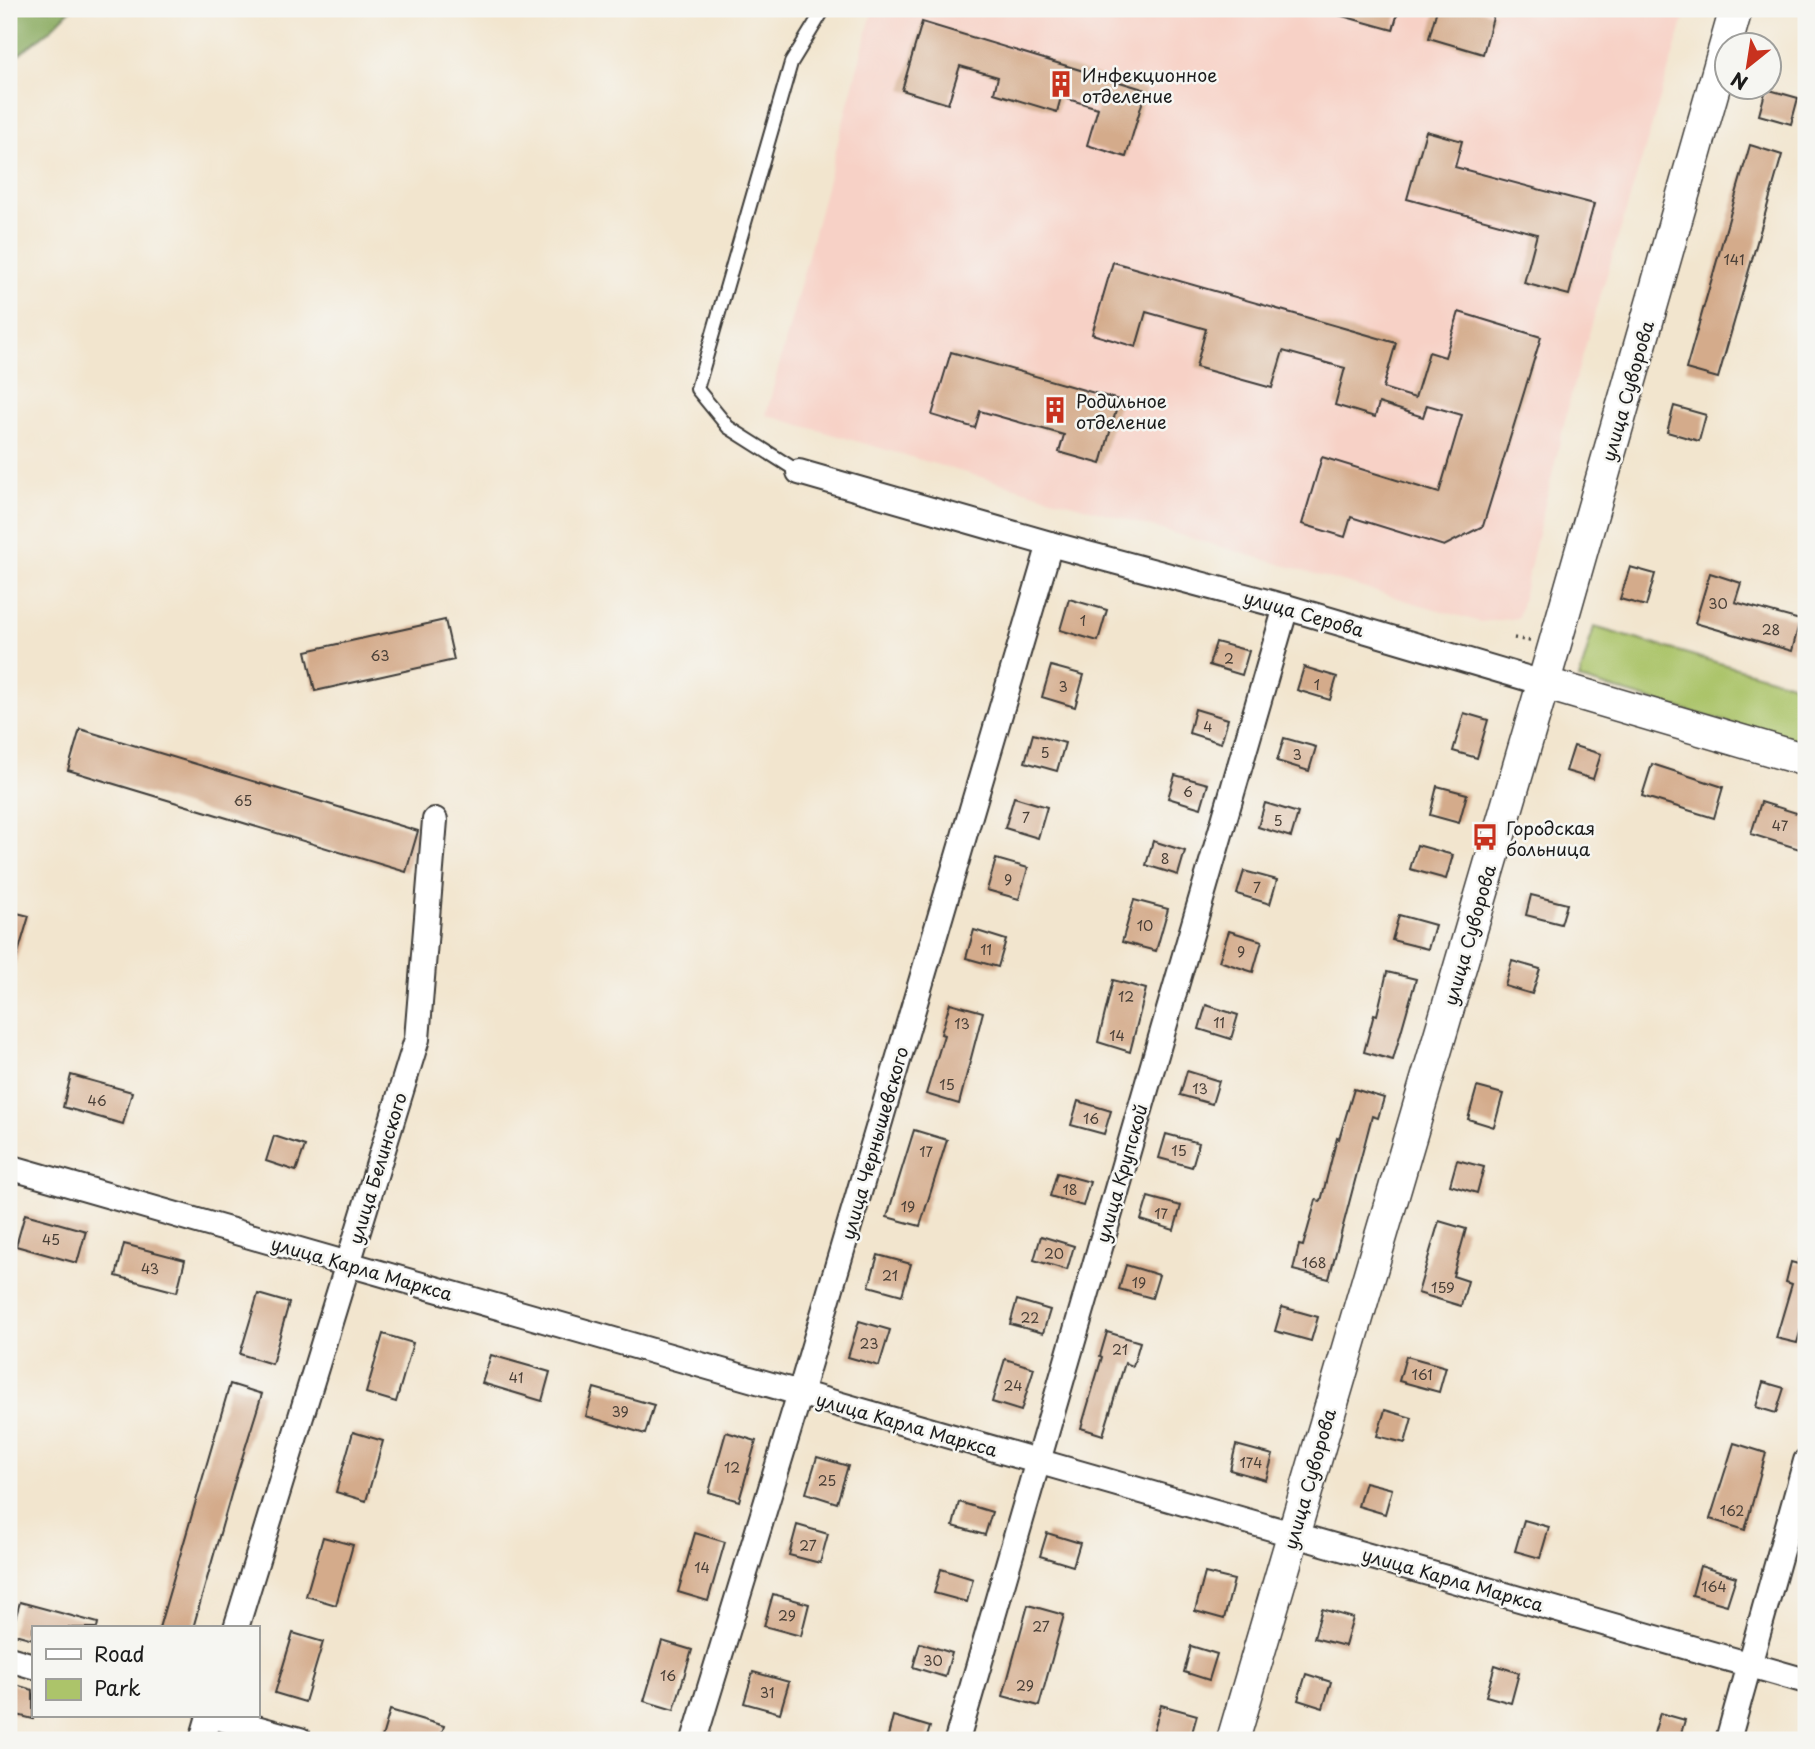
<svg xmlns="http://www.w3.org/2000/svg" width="1815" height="1749" font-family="'Playpen Sans',sans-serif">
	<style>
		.built { fill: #f7d1c6 }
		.green { fill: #acc46a; stroke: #647043; stroke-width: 2 }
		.forest { fill: #89aa5e; stroke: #52633d; stroke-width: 2 }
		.building { fill: #d4ab8b }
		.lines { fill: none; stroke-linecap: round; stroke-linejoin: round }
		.service-casing { stroke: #3c3a37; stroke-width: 16 }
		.minor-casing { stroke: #3c3a37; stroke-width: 28 }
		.tertiary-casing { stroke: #3c3a37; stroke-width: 35 }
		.path { stroke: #3c3a37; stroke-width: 3.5; stroke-dasharray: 2 5; stroke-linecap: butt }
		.service { stroke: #fff; stroke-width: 12 }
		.minor { stroke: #fff; stroke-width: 24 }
		.tertiary { stroke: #fff; stroke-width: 32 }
		.labels { text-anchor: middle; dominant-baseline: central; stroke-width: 5; stroke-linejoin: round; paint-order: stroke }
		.number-label { font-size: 14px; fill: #4a4038 }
		.poi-label { font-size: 18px; fill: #1c1c1c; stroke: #f6f6f2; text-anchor: start }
		.street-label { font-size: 18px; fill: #1c1c1c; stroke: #f6f6f2 }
	</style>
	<rect width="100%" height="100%" fill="#f6f6f2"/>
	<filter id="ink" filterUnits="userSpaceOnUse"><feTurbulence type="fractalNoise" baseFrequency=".0143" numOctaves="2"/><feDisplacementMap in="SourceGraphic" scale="14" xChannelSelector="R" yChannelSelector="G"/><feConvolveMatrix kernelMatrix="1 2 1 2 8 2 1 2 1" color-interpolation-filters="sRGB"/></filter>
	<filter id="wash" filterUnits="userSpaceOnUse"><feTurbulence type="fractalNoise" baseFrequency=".00686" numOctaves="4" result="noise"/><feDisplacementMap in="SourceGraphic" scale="28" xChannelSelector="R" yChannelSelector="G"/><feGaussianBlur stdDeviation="1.57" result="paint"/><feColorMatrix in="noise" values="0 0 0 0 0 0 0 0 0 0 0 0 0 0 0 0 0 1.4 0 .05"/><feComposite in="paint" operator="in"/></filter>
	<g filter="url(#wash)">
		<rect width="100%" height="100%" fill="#f2e5ce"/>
		<path class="built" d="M873,9h814l-114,378 -55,231 -38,4 -714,-207z"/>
		<path class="green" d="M1594,627l212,61v57l-227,-66z"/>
		<path class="forest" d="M9,9h62l-21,21 -41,32z"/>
		<g id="blocks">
			<g class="building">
				<path d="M1336,9h63l-6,21 -58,-16z"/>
				<path d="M1437,9h39l18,5 -11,40 -54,-16z"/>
				<path d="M922,22l224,68 -20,67 -39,-12 11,-37 -37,-11 -4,15 -63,-19 4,-16 -38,-11 -12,38 -46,-14z"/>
				<path d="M1766,89l32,9 -7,26 -32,-9z"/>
				<path d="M1426,131l36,10 -7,26 139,37 -25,91 -45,-12 13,-49 -130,-35z"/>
				<path d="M1750,145l32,10 -64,223 -32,-9z"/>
				<path d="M1113,262l283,81 -13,45 32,10 14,-46 16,5 14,-45 82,25 -58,189 -39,20 -93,-29 -6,20 -43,-13 20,-67 117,36 23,-78 -35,-10 -4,12 -44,-14 -4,14 -40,-12 10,-37 -62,-17 -11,37 -76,-21 10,-38 -60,-17 -10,35 -44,-13z"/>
				<path d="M951,352l168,48 -18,64 -42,-12 5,-17 -84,-24 -5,17 -43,-13z"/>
				<path d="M1674,406l32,9 -7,26 -32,-9z"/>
				<path d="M1630,567l25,7 -9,32 -26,-7z"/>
				<path d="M1710,573l31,10 -6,19 65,18 -8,31 -97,-28z"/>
				<path d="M1069,599l38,11 -9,31 -38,-11z"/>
				<path d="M445,620l9,40 -139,31 -9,-40z"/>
				<path d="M1216,642l33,9 -7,24 -33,-10z"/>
				<path d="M1051,666l33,9 -9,32 -33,-10z"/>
				<path d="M1304,667l33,10 -7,23 -33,-10z"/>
				<path d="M1195,709l33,10 -7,24 -32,-10z"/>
				<path d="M1464,713l24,7 -11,38 -24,-7z"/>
				<path d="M80,729l338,102 -12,41 -338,-102z"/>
				<path d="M1033,734l32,9 -8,28 -32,-9z"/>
				<path d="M1284,738l32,9 -7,24 -32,-10z"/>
				<path d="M1574,746l27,8 -8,25 -27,-8z"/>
				<path d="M1652,764l71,23 -9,31 -72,-22z"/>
				<path d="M1175,775l33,9 -7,24 -33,-10z"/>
				<path d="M1437,786l30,8 -8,29 -29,-8z"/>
				<path d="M1014,797l33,10 -9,31 -33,-10z"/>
				<path d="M1761,802l45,14v35l-55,-17z"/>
				<path d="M1265,803l33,10 -7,24 -33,-10z"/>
				<path d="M1153,841l32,10 -7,24 -32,-10z"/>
				<path d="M1417,845l36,10 -7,24 -36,-10z"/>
				<path d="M996,859l32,9 -9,31 -32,-9z"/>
				<path d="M1244,871l33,9 -7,24 -33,-10z"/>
				<path d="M1531,895l36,9 -6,20 -35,-9z"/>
				<path d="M1134,900l34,9 -12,42 -34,-9z"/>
				<path d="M9,911l20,5 -16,54 -4,-1z"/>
				<path d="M1399,915l36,10 -7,24 -36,-9z"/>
				<path d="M974,930l32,10 -8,27 -32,-9z"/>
				<path d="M1229,931l33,10 -9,31 -34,-11z"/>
				<path d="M1512,961l28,8 -8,25 -27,-8z"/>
				<path d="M1387,972l29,7 -23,81 -29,-8 10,-38 3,1z"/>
				<path d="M1113,980l33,9 -16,63 -32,-10z"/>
				<path d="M950,1003l33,9 -24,92 -33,-10 18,-59 -3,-1z"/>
				<path d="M1206,1005l32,10 -7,24 -32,-10z"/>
				<path d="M1187,1071l32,10 -7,23 -32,-9z"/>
				<path d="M71,1075l61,17 -9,32 -60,-17z"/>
				<path d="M1477,1087l26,7 -9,33 -26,-8z"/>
				<path d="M1354,1089l30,9 -6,20 -6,-2 -43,163 -36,-9 6,-25 4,1 13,-46 5,1 16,-63 2,1z"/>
				<path d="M1078,1101l33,10 -7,23 -33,-9z"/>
				<path d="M914,1130l33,10 -27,86 -33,-9z"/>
				<path d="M1166,1134l33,9 -7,24 -33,-9z"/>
				<path d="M274,1136l31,10 -9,25 -30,-10z"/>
				<path d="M1457,1160l27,7 -7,26 -27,-8z"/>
				<path d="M1057,1173l33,9 -7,24 -33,-10z"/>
				<path d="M1148,1197l33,9 -7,24 -33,-10z"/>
				<path d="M25,1214l61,17 -9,32 -61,-17z"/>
				<path d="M1439,1221l27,8 -13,47 15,5 -7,25 -43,-13z"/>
				<path d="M1041,1236l33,10 -7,24 -33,-10z"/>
				<path d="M124,1244l61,16 -8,32 -61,-16z"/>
				<path d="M1802,1251l4,1v59l-9,32 -21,-5 16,-54 -6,-2 5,-20 7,2z"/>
				<path d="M878,1255l33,9 -9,31 -33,-9z"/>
				<path d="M1126,1265l33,10 -7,23 -33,-9z"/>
				<path d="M258,1294l31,9 -17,61 -32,-10z"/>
				<path d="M1017,1300l33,10 -7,23 -33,-9z"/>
				<path d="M1282,1307l36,10 -7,24 -36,-10z"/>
				<path d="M859,1321l31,9 -11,36 -31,-9z"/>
				<path d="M1107,1332l33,10 -7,24 -8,-3 -22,72 -22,-7 21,-71 -2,-1z"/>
				<path d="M383,1334l30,9 -17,59 -30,-9z"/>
				<path d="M491,1355l59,17 -8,29 -60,-18z"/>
				<path d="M1406,1356l40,11 -7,25 -40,-11z"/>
				<path d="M1005,1359l29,9 -13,43 -29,-9z"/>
				<path d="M1763,1382l21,6 -8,25 -20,-6z"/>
				<path d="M230,1384l32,10 -28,90 -41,144h-34z"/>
				<path d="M594,1388l60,17 -9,29 -59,-18z"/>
				<path d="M1385,1410l27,8 -7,25 -28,-7z"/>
				<path d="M353,1432l30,9 -17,60 -30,-9z"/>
				<path d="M726,1432l30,9 -17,60 -30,-9z"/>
				<path d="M1734,1443l32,10 -21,77 -35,-11z"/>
				<path d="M1236,1445l37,10 -7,25 -36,-10z"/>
				<path d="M817,1457l31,9 -11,37 -31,-10z"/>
				<path d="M1365,1482l27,7 -7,25 -27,-8z"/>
				<path d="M959,1502l33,10 -7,23 -32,-9z"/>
				<path d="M1524,1520l25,7 -9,31 -25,-7z"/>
				<path d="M797,1525l31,9 -8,29 -31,-8z"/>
				<path d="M695,1533l30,9 -17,59 -30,-9z"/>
				<path d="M1047,1533l33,10 -7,23 -33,-10z"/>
				<path d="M323,1537l30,8 -17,60 -30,-9z"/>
				<path d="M1700,1566l36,11 -9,28 -35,-10z"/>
				<path d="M941,1569l32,10 -6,23 -33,-9z"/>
				<path d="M1205,1573l29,7 -10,39 -29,-8z"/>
				<path d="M773,1594l36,10 -8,32 -37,-10z"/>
				<path d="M20,1602l78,21 -1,5h-64v11l-22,-6z"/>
				<path d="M1028,1605l36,10 -25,91 -36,-10z"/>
				<path d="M1322,1609l31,9 -8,28 -31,-8z"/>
				<path d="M293,1633l30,9 -18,60 -30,-9z"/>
				<path d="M662,1641l30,9 -18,60 -30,-9z"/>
				<path d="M920,1643l32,10 -7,24 -32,-10z"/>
				<path d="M1191,1646l26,8 -8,26 -25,-8z"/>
				<path d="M1495,1665l24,8 -8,30 -25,-7z"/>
				<path d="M753,1672l36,10 -9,31 -36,-10z"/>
				<path d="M1306,1674l25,8 -8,26 -25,-8z"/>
				<path d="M9,1683l24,7v29l-24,-6z"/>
				<path d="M1161,1705l36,10 -7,25h-23l-15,-4z"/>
				<path d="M390,1710l54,16 -4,14h-46l-12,-3z"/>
				<path d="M1660,1713l25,7 -6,20h-14l-12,-3z"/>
				<path d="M893,1716l37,11 -4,13h-39z"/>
			</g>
		</g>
	</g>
	<g filter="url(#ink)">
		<use href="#blocks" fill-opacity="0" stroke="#3c3a37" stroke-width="2"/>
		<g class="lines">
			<defs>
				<path id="service" d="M799,472l-71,-45 -31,-38 94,-326 33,-54"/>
				<g id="minor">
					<path d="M799,472l251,72 236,63 257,76"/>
					<path d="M9,1167l1797,514"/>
					<path d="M236,1628l181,-589 18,-219"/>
					<path d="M9,1659l24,7"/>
					<path d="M212,1716l88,24"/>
					<path d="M202,1740l7,-24"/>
					<path d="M694,1740l106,-347 250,-849"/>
					<path d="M957,1740l329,-1133"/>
					<path d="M1728,1740l78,-279"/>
				</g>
				<g id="tertiary">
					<path d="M1543,683l263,77"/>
					<path d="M1233,1740l321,-1093 182,-638"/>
				</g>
			</defs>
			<use href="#service" class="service-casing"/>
			<use href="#minor" class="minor-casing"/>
			<use href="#tertiary" class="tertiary-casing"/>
			<path class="path" d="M1514,638l16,3"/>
			<use href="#service" class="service"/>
			<use href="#minor" class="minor"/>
			<use href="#tertiary" class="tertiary"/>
		</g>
	</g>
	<defs>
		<symbol id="building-bare" viewBox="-9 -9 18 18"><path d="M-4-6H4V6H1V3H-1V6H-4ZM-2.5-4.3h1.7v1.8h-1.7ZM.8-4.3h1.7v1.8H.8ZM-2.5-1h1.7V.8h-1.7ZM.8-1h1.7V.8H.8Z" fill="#c8321e" stroke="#f6f6f2" stroke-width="2.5" paint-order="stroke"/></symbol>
		<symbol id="bus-bare" viewBox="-9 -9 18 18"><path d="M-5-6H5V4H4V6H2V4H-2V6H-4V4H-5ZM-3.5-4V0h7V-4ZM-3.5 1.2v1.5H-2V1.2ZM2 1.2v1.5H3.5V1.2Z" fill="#c8321e" stroke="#f6f6f2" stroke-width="2.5" paint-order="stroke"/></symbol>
	</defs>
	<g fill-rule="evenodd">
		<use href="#building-bare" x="1042" y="65" width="38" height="38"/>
		<use href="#building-bare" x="1036" y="391" width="38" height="38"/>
		<use href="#bus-bare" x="1466" y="818" width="38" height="38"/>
	</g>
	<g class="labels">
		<g class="number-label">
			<text x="1734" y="259">141</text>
			<text x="1718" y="603">30</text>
			<text x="1083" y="620">1</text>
			<text x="1771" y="629">28</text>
			<text x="380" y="655">63</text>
			<text x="1229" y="658">2</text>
			<text x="1317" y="684">1</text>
			<text x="1063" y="686">3</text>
			<text x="1208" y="726">4</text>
			<text x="1045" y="752">5</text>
			<text x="1297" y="754">3</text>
			<text x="1188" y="791">6</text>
			<text x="243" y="800">65</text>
			<text x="1026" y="817">7</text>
			<text x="1278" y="820">5</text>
			<text x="1780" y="825">47</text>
			<text x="1165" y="858">8</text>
			<text x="1008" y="879">9</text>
			<text x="1257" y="887">7</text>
			<text x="1145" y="925">10</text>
			<text x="986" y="949">11</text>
			<text x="1241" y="951">9</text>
			<text x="1126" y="996">12</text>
			<text x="1219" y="1022">11</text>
			<text x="962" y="1023">13</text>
			<text x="1117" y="1035">14</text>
			<text x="947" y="1084">15</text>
			<text x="1200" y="1088">13</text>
			<text x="97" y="1100">46</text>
			<text x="1091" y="1118">16</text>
			<text x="1179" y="1150">15</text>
			<text x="926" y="1151">17</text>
			<text x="1070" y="1189">18</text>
			<text x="908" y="1206">19</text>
			<text x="1161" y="1213">17</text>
			<text x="51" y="1239">45</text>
			<text x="1054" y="1253">20</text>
			<text x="1314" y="1262">168</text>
			<text x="150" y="1268">43</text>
			<text x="890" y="1275">21</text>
			<text x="1139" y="1282">19</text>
			<text x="1443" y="1287">159</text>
			<text x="1030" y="1317">22</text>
			<text x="869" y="1343">23</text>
			<text x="1120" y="1349">21</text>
			<text x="1422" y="1374">161</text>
			<text x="516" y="1377">41</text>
			<text x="1013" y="1385">24</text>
			<text x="620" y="1411">39</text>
			<text x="1251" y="1462">174</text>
			<text x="732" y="1467">12</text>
			<text x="827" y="1480">25</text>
			<text x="1732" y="1510">162</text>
			<text x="808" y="1545">27</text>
			<text x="702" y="1567">14</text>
			<text x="1714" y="1586">164</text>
			<text x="787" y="1615">29</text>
			<text x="1041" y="1626">27</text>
			<text x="933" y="1660">30</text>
			<text x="668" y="1675">16</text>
			<text x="1025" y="1685">29</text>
			<text x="767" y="1692">31</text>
		</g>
		<g class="poi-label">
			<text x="1082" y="74">Инфекционное<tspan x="1082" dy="21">отделение</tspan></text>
			<text x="1076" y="400">Родильное<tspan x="1076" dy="21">отделение</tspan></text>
			<text x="1506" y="827">Городская<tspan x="1506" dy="21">больница</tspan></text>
		</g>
		<g class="street-label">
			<text transform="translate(1627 391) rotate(-74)">улица Суворова</text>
			<text transform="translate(1304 613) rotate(16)">улица Серова</text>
			<text transform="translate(1469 935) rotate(-74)">улица Суворова</text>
			<text transform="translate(874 1143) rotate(-74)">улица Чернышевского</text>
			<text transform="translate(377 1168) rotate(-73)">улица Белинского</text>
			<text transform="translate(1121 1173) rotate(-74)">улица Крупской</text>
			<text transform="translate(362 1268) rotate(16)">улица Карла Маркса</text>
			<text transform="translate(907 1424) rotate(16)">улица Карла Маркса</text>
			<text transform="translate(1309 1479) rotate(-74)">улица Суворова</text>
			<text transform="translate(1453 1579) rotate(16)">улица Карла Маркса</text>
		</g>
	</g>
	<rect width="1815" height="1749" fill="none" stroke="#f6f6f2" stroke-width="35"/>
	<rect x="32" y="1626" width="228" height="91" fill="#f6f6f2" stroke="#9f9f9c" stroke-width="2"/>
	<rect x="46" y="1649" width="35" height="10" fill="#ffffff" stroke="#9f9f9c" stroke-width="2"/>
	<text x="94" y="1662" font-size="21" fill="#1c1c1c">Road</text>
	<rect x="46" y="1679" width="35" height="21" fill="#acc46a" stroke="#9f9f9c" stroke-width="2"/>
	<text x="94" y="1696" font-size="21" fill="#1c1c1c">Park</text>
	<g transform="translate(1748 66) rotate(210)"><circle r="33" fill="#f6f6f2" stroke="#9f9f9c" stroke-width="2"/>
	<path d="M0-5L12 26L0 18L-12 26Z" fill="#c8321e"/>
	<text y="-10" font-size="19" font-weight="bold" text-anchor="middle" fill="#1c1c1c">N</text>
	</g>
</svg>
